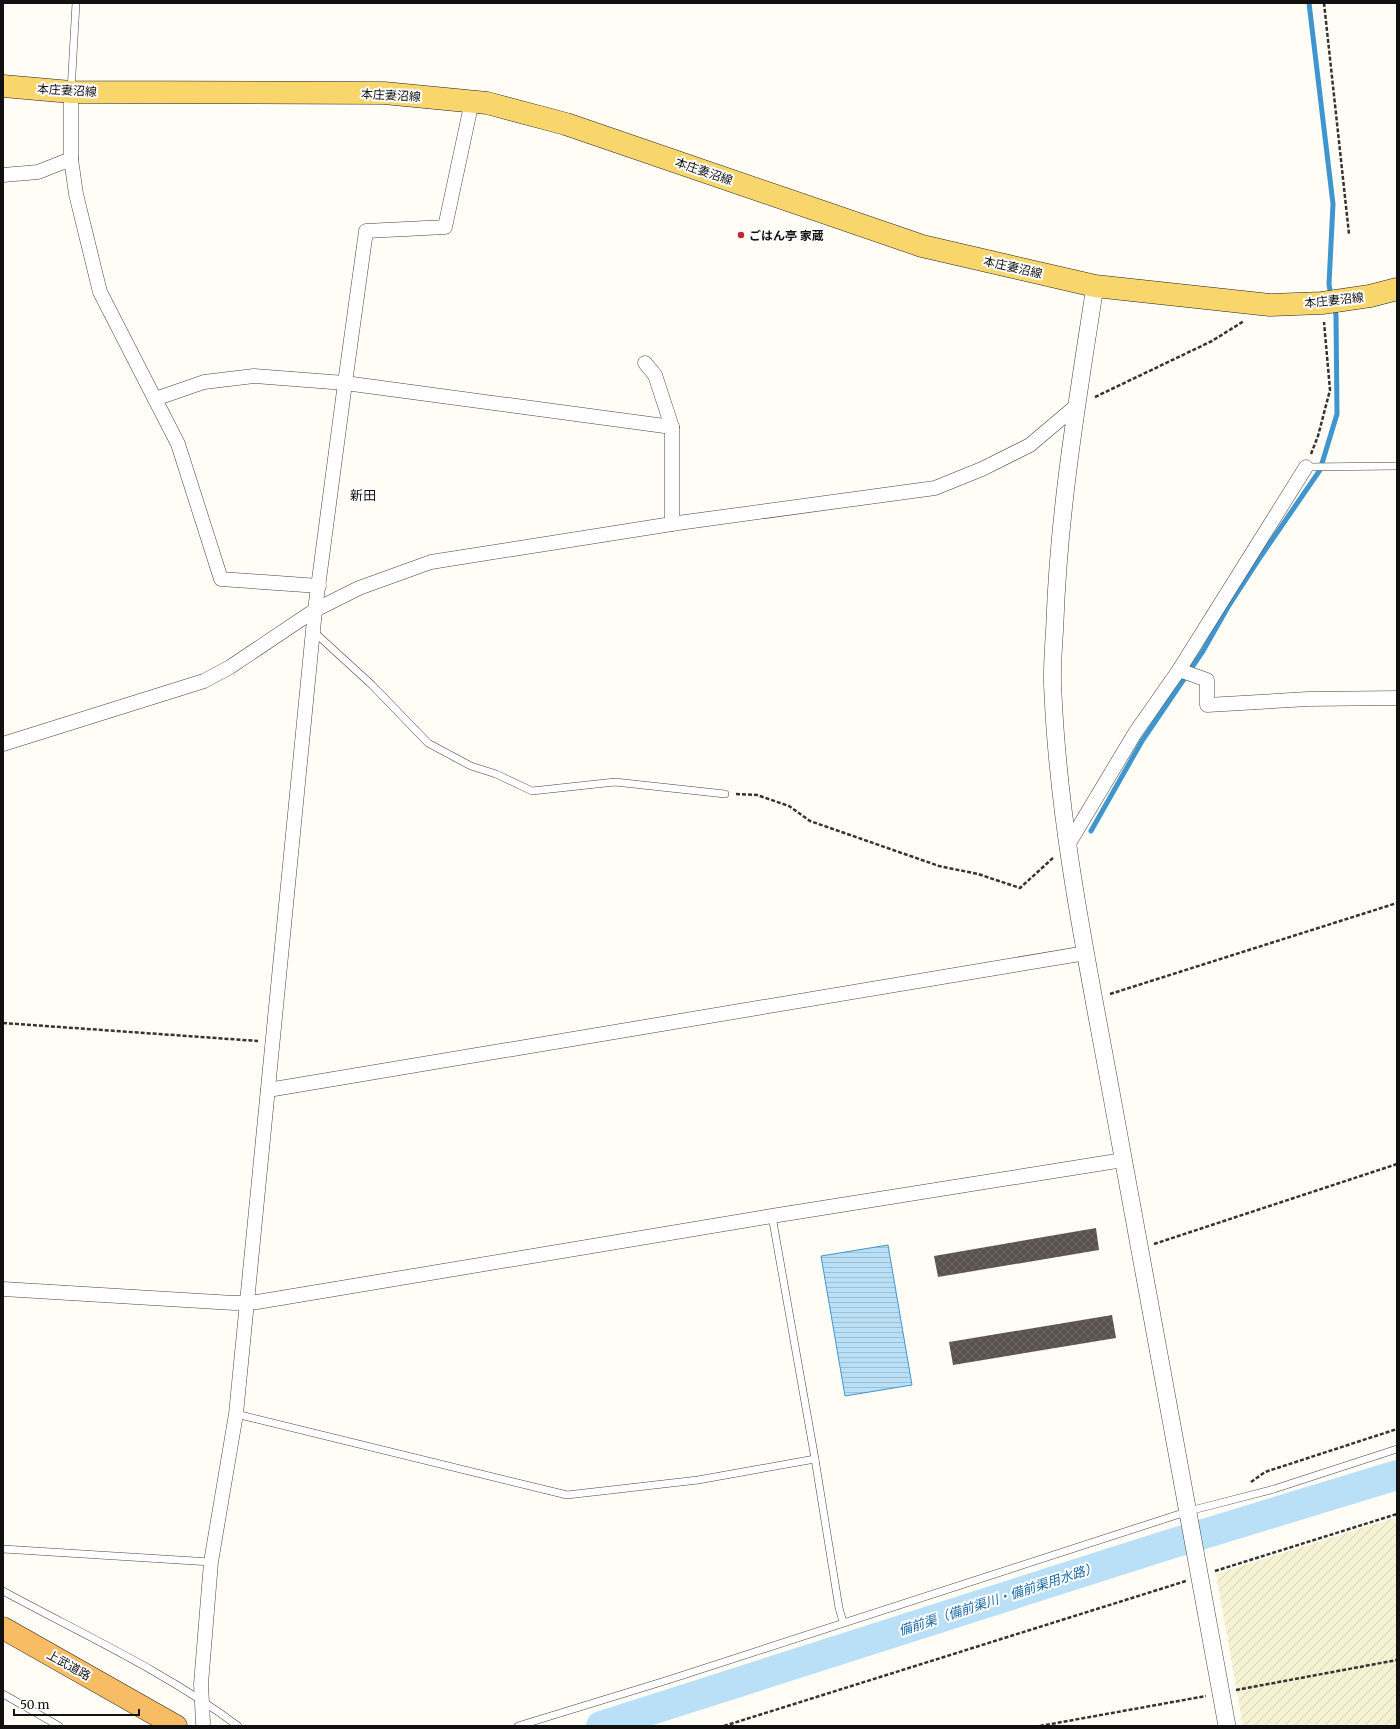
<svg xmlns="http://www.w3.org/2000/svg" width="1400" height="1729" font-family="Merriweather,'Noto Sans JP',serif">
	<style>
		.farmland { fill: url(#farmland-furrows) }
		.water { fill: url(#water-rules); stroke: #3f96cf }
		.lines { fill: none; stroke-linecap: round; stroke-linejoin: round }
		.stream { stroke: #3f96cf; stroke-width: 5 }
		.river { stroke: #b9e0f7; stroke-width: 30 }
		.building { fill: url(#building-cross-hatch) }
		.service-casing { stroke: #444; stroke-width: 8 }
		.minor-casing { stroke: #444; stroke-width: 15 }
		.tertiary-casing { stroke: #444; stroke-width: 18 }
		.primary-casing { stroke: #222; stroke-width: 23 }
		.trunk-casing { stroke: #222; stroke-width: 23 }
		.path { stroke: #333; stroke-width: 2.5; stroke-dasharray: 4 2; stroke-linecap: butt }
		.service { stroke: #fff; stroke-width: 7 }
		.minor { stroke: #fff; stroke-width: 14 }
		.tertiary { stroke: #fff; stroke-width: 17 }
		.primary { stroke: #f9d66b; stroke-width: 22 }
		.trunk { stroke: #f7bc64; stroke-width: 22 }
		.poi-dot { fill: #c4262e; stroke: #fff; stroke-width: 1.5 }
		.labels { text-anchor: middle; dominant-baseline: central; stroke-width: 4; stroke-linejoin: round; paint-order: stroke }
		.street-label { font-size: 12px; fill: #111; stroke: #fff }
		.poi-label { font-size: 12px; font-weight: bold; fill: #111; stroke: #fff; text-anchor: start }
		.neighbourhood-label { font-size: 13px; fill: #111; stroke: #fff }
		.water-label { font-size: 13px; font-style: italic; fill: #1768a6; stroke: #fff }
	</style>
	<defs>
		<pattern id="farmland-furrows" width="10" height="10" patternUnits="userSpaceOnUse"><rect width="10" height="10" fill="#f6f3d4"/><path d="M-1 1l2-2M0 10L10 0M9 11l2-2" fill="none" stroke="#d2cfb5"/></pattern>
		<pattern id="water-rules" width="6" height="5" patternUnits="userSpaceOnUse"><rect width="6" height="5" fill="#b9e0f7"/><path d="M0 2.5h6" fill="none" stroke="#9ebfd3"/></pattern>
		<pattern id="building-cross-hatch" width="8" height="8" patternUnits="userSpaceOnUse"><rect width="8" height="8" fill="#5a524d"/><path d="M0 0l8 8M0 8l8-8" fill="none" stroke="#6d6662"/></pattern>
	</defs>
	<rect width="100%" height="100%" fill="#fffdf5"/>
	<path class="farmland" d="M1397,1517v209h-154l-27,-152z"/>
	<path class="water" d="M888,1245l24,140 -67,11 -24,-140z"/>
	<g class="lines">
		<g class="stream">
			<path d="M1309,3l24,201 -4,80 2,12"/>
			<path d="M1091,831l51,-90 61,-90 25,-44 33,-51 59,-86 17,-56 -1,-99 -2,-9"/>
		</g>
		<path class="river" d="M601,1726l560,-179 236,-72"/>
	</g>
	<g class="building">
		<path d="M1096,1228l3,22 -161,27 -4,-21z"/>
		<path d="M1112,1315l4,23 -163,27 -4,-23z"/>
	</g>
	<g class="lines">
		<defs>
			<g id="service">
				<path d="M71,91l5,-88"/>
				<path d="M1306,467l91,-1"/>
				<path d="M313,631l59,54 56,58 43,23 25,8 36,17 83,-9 110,12"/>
				<path d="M772,1216l43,243 24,149 4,14"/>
				<path d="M236,1414l331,81 131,-15 117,-21"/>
				<path d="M3,1549l208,13"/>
				<path d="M3,1591c79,43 163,81 235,135"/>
				<path d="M3,1694l56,32"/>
				<path d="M518,1726l150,-46 521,-169 85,-22 123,-40"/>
			</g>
			<g id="minor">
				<path d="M71,92v67l5,35 24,98 78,152 43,135 98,7"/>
				<path d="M3,175l35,-3 33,-13"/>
				<path d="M645,363l10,12 17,52v97"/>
				<path d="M155,399l49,-17 50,-6 91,7 327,44"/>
				<path d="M1179,670l28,10v25l101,-6 89,-1"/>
				<path d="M3,744l201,-63 26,-14 85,-57 44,-22 72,-26 247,-39 257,-35 47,-19 48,-24 46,-39"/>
				<path d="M1068,845l67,-112 44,-63 127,-203"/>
				<path d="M268,1090l818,-137"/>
				<path d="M3,1289l231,14 23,-1 515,-86 351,-56"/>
				<path d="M203,1723l-2,-39 10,-122 25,-148 79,-804 30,-227 21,-152 79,-4 27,-126"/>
			</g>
			<path id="tertiary" d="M1095,286c-17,111 -36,222 -40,335 -1,24 -4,49 -2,73 6,134 34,266 58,398 38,211 79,422 116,634"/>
			<path id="primary" d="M3,86l68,6 313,1 103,10 79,21 356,122 173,40 175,19 52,-2 48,-7 27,-7"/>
			<path id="trunk" d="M3,1628l173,98"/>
		</defs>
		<use href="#service" class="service-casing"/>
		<use href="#minor" class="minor-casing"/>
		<use href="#tertiary" class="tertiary-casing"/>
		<use href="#primary" class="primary-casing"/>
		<use href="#trunk" class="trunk-casing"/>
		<g class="path">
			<path d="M1324,3l25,231"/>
			<path d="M1095,397l117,-56 32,-20"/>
			<path d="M1311,454l7,-18 12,-46 -6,-68"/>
			<path d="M736,794l21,1 32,11 21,15 129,45 39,8 42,14 34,-31"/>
			<path d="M1110,994l287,-91"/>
			<path d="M3,1023l255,18"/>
			<path d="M1154,1244l243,-80"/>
			<path d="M1251,1482l14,-10 132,-43"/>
			<path d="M1215,1571l182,-57"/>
			<path d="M1236,1690l161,-30"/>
			<path d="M724,1726l462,-145"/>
			<path d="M1040,1726l166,-30"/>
		</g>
		<use href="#service" class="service"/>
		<use href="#minor" class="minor"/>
		<use href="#tertiary" class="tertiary"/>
		<use href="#primary" class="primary"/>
		<use href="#trunk" class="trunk"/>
	</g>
	<circle class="poi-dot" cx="741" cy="235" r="4"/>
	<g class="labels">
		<g class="street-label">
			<text transform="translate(67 90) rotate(3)">本庄妻沼線</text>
			<text transform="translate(391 95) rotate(3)">本庄妻沼線</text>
			<text transform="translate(704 171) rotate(19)">本庄妻沼線</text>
			<text transform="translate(1013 267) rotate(13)">本庄妻沼線</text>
			<text transform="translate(1334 300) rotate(-6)">本庄妻沼線</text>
			<text transform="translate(69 1665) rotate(29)">上武道路</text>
		</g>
		<g class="poi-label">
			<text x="749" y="235">ごはん亭 家蔵</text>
		</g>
		<g class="neighbourhood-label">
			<text x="363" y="495">新田</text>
		</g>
		<g class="water-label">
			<text transform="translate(998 1599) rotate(-18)">備前渠（備前渠川・備前渠用水路）</text>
		</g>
	</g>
	<rect width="1400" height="1729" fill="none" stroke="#111111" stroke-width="8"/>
	<path d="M14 1709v6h125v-6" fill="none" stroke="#111111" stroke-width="2"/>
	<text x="20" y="1709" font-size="12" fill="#111111" stroke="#ffffff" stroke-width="3" paint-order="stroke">50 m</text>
</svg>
